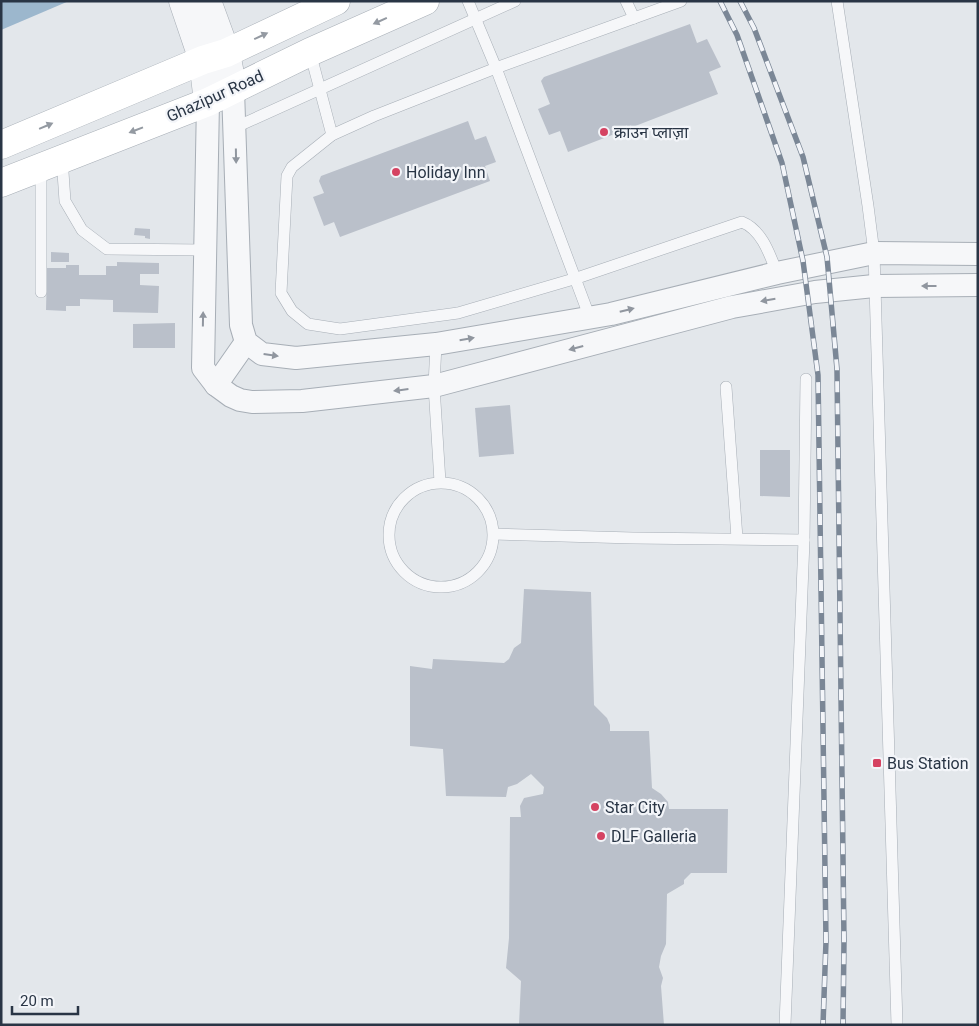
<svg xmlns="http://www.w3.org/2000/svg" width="979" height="1026" font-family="Roboto,'Noto Sans Devanagari',sans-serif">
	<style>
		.water { fill: #9cb7cd }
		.building { fill: #bac0ca }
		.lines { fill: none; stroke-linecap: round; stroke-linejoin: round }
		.service-casing { stroke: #a7aeb6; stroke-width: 12 }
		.minor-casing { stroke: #a7aeb6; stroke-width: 24 }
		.tertiary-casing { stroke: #a7aeb6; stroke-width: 29 }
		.secondary-casing { stroke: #a7aeb6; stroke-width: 29 }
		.service { stroke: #f6f7f9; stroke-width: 11 }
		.minor { stroke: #f6f7f9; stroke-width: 22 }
		.tertiary { stroke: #f6f7f9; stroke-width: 28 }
		.secondary { stroke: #fff; stroke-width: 28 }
		.rail-casing { stroke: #7b8796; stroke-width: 5.5 }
		.rail { stroke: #f3f5f9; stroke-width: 4; stroke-dasharray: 11; stroke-linecap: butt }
		.oneway { fill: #949aa2 }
		.oneway2 { fill: #90969f }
		.poi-dot { fill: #d54362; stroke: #f3f5f9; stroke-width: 2 }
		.labels { text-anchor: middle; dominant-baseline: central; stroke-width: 4.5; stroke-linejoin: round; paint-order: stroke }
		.street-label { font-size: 16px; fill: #293545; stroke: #f3f5f9 }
		.poi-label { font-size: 16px; fill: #293545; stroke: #f3f5f9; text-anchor: start }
	</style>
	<rect width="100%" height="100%" fill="#e3e7eb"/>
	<path class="water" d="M1,1h68l-68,29z"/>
	<g class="building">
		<path d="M690,24l7,19 10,-4 14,28 -12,5 9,22 -150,58 -8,-21 -11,4 -11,-26 12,-5 -9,-23 3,-4z"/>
		<path d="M468,121l7,19 11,-4 10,26 -11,4 5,15 -150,56 -6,-15 -10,4 -11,-29 11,-4 -5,-12 2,-5z"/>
		<path d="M135,228l15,1v10l-5,-1v-2l-11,-1z"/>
		<path d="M51,252l18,1v9h-18z"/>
		<path d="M117,262l42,1v11h-19v11l19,1 -1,27 -45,-1v-12l-33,-1v7h-14v5l-20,-1 1,-42h19v-3h13v10h27v-9h11z"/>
		<path d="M175,323v25h-42v-24z"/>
		<path d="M510,405l4,49 -35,3 -4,-49z"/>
		<path d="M760,450h30v47l-30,-1z"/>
		<path d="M524,589l67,3 3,113 13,13 3,7v6h39l3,57 9,6 7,8 1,7h59l-1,64h-36l-7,7v4l-17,10 -1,50 -5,12 -2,11 4,11 -2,8 3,39h-145l2,-44 -15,-13 3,-30 1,-121h11l-1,-11 4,-8 19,-4 1,-7 -13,-13 -14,10 -9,3 -2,10 -60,-1 -3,-47 -33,-3v-80l22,3 1,-10 71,4 5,-4 5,-11 7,-5z"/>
	</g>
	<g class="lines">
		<defs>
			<g id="service">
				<path d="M468,1l28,67 94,250"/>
				<path d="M626,1l8,17"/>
				<path d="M681,1l-185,67 -122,48 -42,19 -40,32 -5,9 -6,117 11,18 16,13 32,5 118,-16 119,-35 165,-56c20,8 28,33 35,51"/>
				<path d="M837,1l31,205 6,47 23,772"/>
				<path d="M310,52l22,83"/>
				<path d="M236,127l279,-126"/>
				<path d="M62,158l3,43 17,29 25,19 97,1"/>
				<path d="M41,292v-124"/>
				<path d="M436,344l-2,42 6,96"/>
				<path d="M726,387l11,151"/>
				<circle cx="441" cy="535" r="52"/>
				<path d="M494,534l139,4 171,2"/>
				<path d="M785,1025l19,-485 2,-161"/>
			</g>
			<g id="minor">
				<path d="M233,90l8,235 5,17 16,12 34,4 140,-14 175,-30 166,-41 97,-20 104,1"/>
				<path d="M208,102l-5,266 13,17 15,11 9,4 12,2 50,-1 132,-15 298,-79 83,-15 59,-6 104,-1"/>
				<path d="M216,385l30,-43"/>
			</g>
			<g id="tertiary">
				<path d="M183,1l20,59 5,42"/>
				<path d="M207,1l19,52 7,37"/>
			</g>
			<g id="secondary">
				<path d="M1,145l202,-85 23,-7 110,-52"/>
				<path d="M1,183l207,-81 102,-50 115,-51"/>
			</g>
		</defs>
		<use href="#service" class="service-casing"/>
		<use href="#minor" class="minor-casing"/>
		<use href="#tertiary" class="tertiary-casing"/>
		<use href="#secondary" class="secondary-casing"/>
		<use href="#service" class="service"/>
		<use href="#minor" class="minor"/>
		<use href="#tertiary" class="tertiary"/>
		<use href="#secondary" class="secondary"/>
		<defs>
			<g id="rail">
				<path d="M720,1l17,34 45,128 21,98 15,114 8,566 -3,84"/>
				<path d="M740,1l14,27 49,129 24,100 10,112 7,571 -1,85"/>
			</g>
		</defs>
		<use href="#rail" class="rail-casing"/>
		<use href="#rail" class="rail"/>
	</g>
	<defs><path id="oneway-solid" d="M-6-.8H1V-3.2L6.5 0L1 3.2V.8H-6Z" transform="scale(1.25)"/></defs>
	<g class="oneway">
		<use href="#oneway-solid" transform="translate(380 21) rotate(156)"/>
		<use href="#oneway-solid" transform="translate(261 36) rotate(-25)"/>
		<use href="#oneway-solid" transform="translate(46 126) rotate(-23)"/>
		<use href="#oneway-solid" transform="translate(136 130) rotate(159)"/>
	</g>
	<g class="oneway2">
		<use href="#oneway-solid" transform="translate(236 156) rotate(89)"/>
		<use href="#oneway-solid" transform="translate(929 286) rotate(180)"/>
		<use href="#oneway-solid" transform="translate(768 300) rotate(170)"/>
		<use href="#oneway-solid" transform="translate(627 310) rotate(-14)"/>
		<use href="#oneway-solid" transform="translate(203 319) rotate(-89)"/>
		<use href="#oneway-solid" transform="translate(467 339) rotate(-10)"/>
		<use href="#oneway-solid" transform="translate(576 348) rotate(165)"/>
		<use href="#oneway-solid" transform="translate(271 355) rotate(8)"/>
		<use href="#oneway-solid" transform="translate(401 390) rotate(173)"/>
	</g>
	<g class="poi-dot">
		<circle cx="604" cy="132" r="5"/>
		<circle cx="396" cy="172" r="5"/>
		<rect x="872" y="758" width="10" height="10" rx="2.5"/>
		<circle cx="595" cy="807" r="5"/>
		<circle cx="601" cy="836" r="5"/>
	</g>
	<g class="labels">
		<g class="street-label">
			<text transform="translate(215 96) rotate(-24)">Ghazipur Road</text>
		</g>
		<g class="poi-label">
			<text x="614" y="132">क्राउन प्लाज़ा</text>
			<text x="406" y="172">Holiday Inn</text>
			<text x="887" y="763">Bus Station</text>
			<text x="605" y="807">Star City</text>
			<text x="611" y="836">DLF Galleria</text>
		</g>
	</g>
	<rect width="979" height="1026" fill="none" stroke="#293545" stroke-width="5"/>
	<path d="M12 1006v8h66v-8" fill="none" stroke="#293545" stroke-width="2.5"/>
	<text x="20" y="1006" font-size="15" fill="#293545" stroke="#f3f5f9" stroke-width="4" paint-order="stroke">20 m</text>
</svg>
